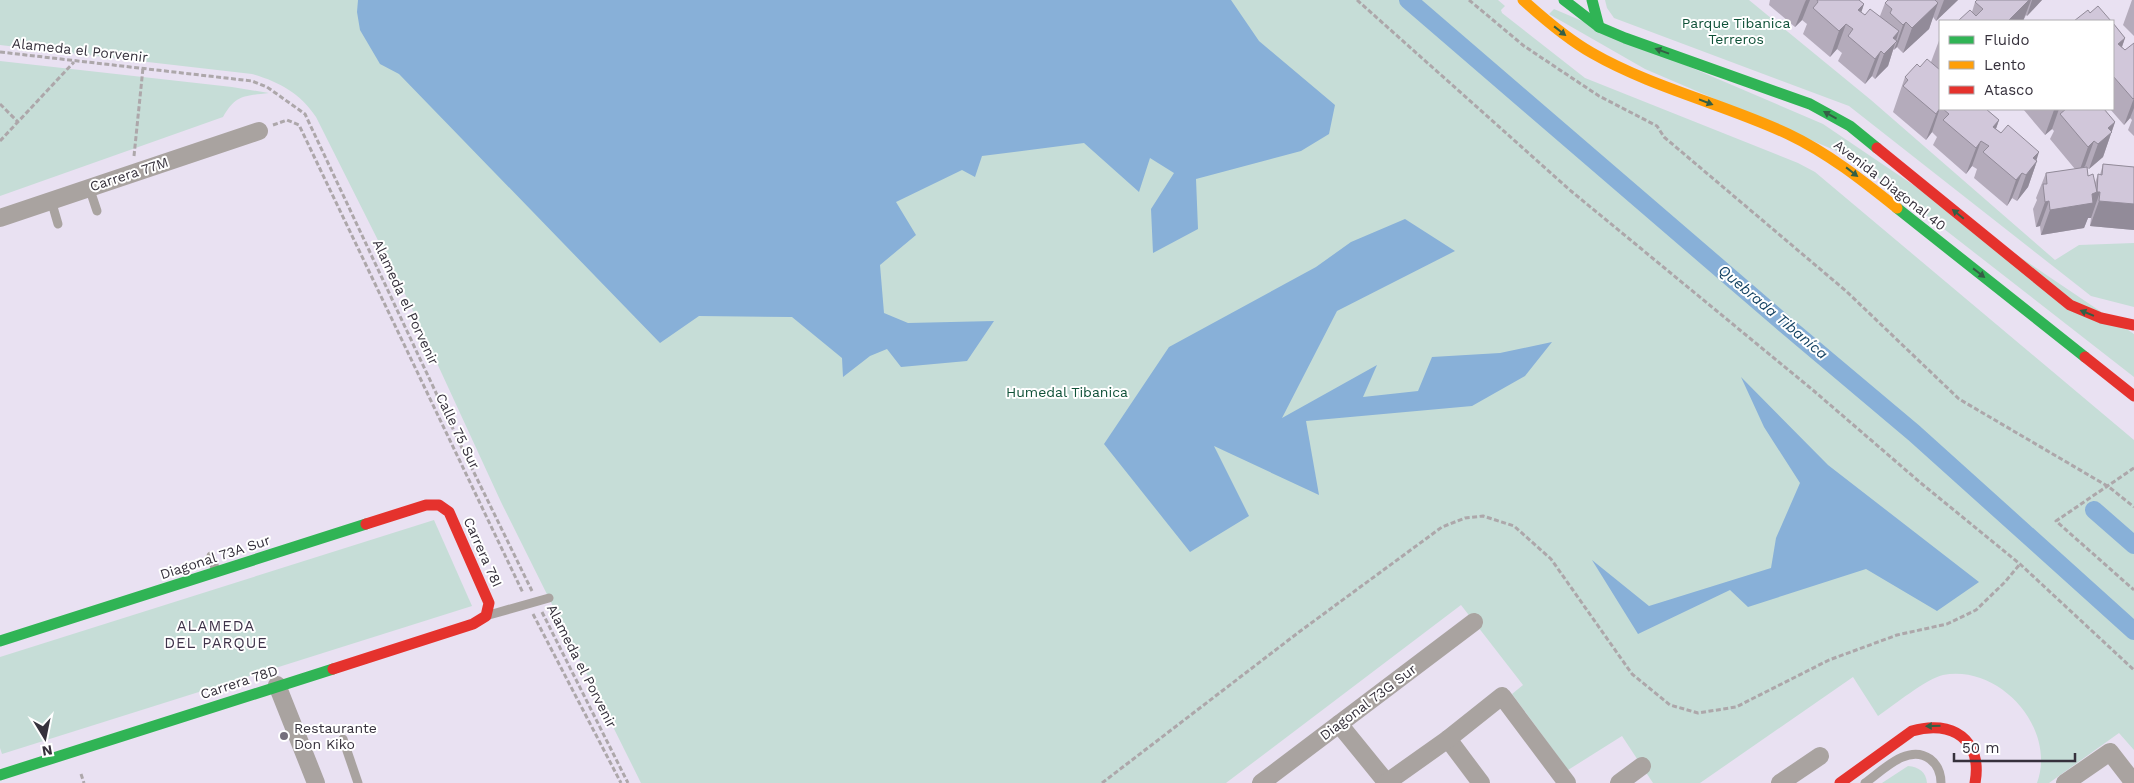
<svg xmlns="http://www.w3.org/2000/svg" width="2134" height="783" font-family="'Work Sans',sans-serif">
	<style>
		.green { fill: #c6ddd7 }
		.water { fill: #88b0d8 }
		.lines { fill: none; stroke-linecap: round; stroke-linejoin: round }
		.canal { stroke: #88b0d8; stroke-width: 18 }
		.path { stroke: #ada7aa; stroke-width: 3; stroke-dasharray: 5 2.5; stroke-linecap: butt }
		.lane { stroke: #a9a3a0; stroke-width: 9 }
		.street { stroke: #a9a3a0; stroke-width: 18 }
		.fast { stroke: #30b455; stroke-width: 11 }
		.slow { stroke: #ff9f0a; stroke-width: 11 }
		.jam { stroke: #e5322d; stroke-width: 11 }
		.wall { fill: #b4abbb }
		.shaded-wall { fill: #928b99 }
		.building { fill: #d1c7da; stroke: #928b99 }
		.oneway { fill: #345f45 }
		.poi-dot { fill: #756f7c; stroke: #fff; stroke-width: 2 }
		.labels { text-anchor: middle; dominant-baseline: central; stroke-width: 4; stroke-linejoin: round; paint-order: stroke }
		.park-label { font-size: 14px; fill: #0f5138; stroke: #fff }
		.street-label { font-size: 14px; fill: #36313c; stroke: #fff }
		.poi-label { font-size: 14px; fill: #36313c; stroke: #fff; text-anchor: start }
		.water-label { font-size: 15px; font-style: italic; fill: #154364; stroke: #fff }
		.neighbourhood-label { font-size: 15px; letter-spacing: 1px; fill: #3f334a; stroke: #fff }
	</style>
	<rect width="100%" height="100%" fill="#e9e1f2"/>
	<g class="green">
		<path d="M0,0h1498l7,6 -4,4 1,3 83,65 213,85 17,9 319,268v310l-15,-17 -70,50h-12c20,-54 -37,-119 -94,-108 -17,4 -49,30 -65,41l-25,-39 -153,106h-47l-31,-47 -54,34 -56,-76 11,-9 -62,-80 -235,178h-585l-140,-281 -94,-204 -91,-181c-16,-24 -37,-35 -64,-43l-252,-29z"/>
		<path d="M1605,0h144l122,100 184,160 24,-15 55,-2v64l-43,-11 -242,-190 -235,-88 -7,-10z"/>
		<path d="M1554,9l269,115 311,210v43l-281,-219 -208,-89 -96,-55z"/>
		<path d="M0,61l232,26 37,6c-24,3 -33,1 -46,24l-223,79z"/>
		<path d="M434,520l38,86 -470,148 -2,-6v-91z"/>
		<path d="M1908,766c11,1 18,6 19,17h-45z"/>
	</g>
	<g class="water">
		<path d="M358,0h873l28,41 76,64 -6,29 -28,17 -105,28 2,50 -45,24 -2,-44 23,-36 -24,-15 -11,34 -55,-49 -102,13 -7,21 -13,-7 -66,32 20,33 -36,30 4,48 24,10 86,-2 -27,40 -66,6 -14,-18 -17,7 -27,21 -1,-19 -50,-41 -93,-1 -39,27 -261,-269 -19,-10 -20,-34 -3,-18z"/>
		<path d="M1405,219l50,32 -118,60 -55,107 95,-53 -14,32 55,-6 14,-34 68,-4 52,-11 -27,34 -53,30 -166,15 13,74 -105,-49 35,70 -59,36 -86,-108 65,-97 147,-80 35,-25z"/>
		<path d="M1741,377l87,88 151,117 -42,29 -71,-42 -118,38 -18,-17 -92,44 -46,-74 57,46 122,-38 5,-30 24,-55 -36,-56z"/>
	</g>
	<g class="lines">
		<g class="canal">
			<path d="M1408,0l373,321 133,112 220,198"/>
			<path d="M2094,510l40,35"/>
		</g>
		<g class="path">
			<path d="M1357,0l214,191 243,200 108,93 98,80 114,106"/>
			<path d="M1469,0l55,46 75,50 58,30 7,11 182,154 113,108 150,88 25,20"/>
			<path d="M0,52l252,29 15,6 38,27 156,332 71,145"/>
			<path d="M0,104l18,18"/>
			<path d="M273,125l14,-5 12,5 224,468"/>
			<path d="M0,141l74,-79"/>
			<path d="M134,156l9,-88"/>
			<path d="M2134,468l-78,53 78,69"/>
			<path d="M542,612l86,171"/>
			<path d="M533,614l88,169"/>
			<path d="M81,774l3,9"/>
			<path d="M1102,783l197,-151 143,-105 23,-9 18,-2 31,10 37,33 81,115 38,31 28,8 38,-6 93,-47 68,-25 50,-11 29,-14 29,-28 15,-18"/>
		</g>
		<g class="lane">
			<path d="M89,187l8,24"/>
			<path d="M51,200l7,24"/>
			<path d="M211,556l5,15"/>
			<path d="M489,615l60,-17"/>
			<path d="M343,739l15,44"/>
			<path d="M1865,783c17,-12 43,-40 65,-24 8,6 11,14 11,24"/>
		</g>
		<g class="street">
			<path d="M0,218l259,-87"/>
			<path d="M277,685l39,98"/>
			<path d="M1339,724l48,59"/>
			<path d="M1448,739l33,44"/>
			<path d="M1261,783l213,-161"/>
			<path d="M1386,783l62,-44 54,-43 65,87"/>
			<path d="M1619,783l23,-17"/>
			<path d="M1780,783l40,-27"/>
			<path d="M2065,783l45,-31 24,31"/>
		</g>
		<g class="fast">
			<path d="M1564,0l35,27 26,11 185,66 40,22 27,22"/>
			<path d="M1592,0l7,27"/>
			<path d="M1897,208l188,149"/>
			<path d="M0,641l366,-117"/>
			<path d="M0,775l333,-106"/>
		</g>
		<path class="slow" d="M1523,0c21,19 44,39 69,53 61,35 132,51 196,81 40,19 74,46 109,74"/>
		<g class="jam">
			<path d="M1877,148l193,157 31,13 33,7"/>
			<path d="M2085,357l49,39"/>
			<path d="M333,669l140,-45 13,-8 3,-13 -40,-91 -10,-7h-13l-60,19"/>
			<path d="M1840,783l72,-52c40,-12 71,9 63,52"/>
		</g>
	</g>
	<g class="wall">
		<path d="M1770,0h89l5,4 -3,9 4,2 15,1 5,-13 3,-3h70l-22,21 -3,-4 -4,12 -26,24 -6,-6 -4,3 -5,16 -13,13 -3,-3 -7,8 -27,-23 4,-8 -5,-4 -7,8 -27,-23 4,-10 -5,-4 -7,7 -26,-22z"/>
		<path d="M1977,0h65l-15,16 -1,-1 -3,6h-65l14,-9 3,-10z"/>
		<path d="M2132,0h2v36l-11,-11z"/>
		<path d="M2113,23l12,15 -3,9 3,3 9,-6v92l-6,-6 4,-10 -2,-2 -6,7 -14,-16h3z"/>
		<path d="M1940,38v71h46l13,11 -3,9 41,32 -9,26 -11,14 -5,-3 -5,8 -33,-28 3,-9 -5,-3 -6,8 -33,-29 4,-8 -5,-5 -6,8 -33,-28 12,-35 15,-10 11,-5z"/>
		<path d="M2023,109h81l11,13 -12,35 -14,12 -2,-1 1,8 7,7 3,-9 2,1 3,-11 31,3v63l-44,-4 1,-8h-3l-4,10 -43,7 -1,-9 -4,1 -3,-18 4,-9 -1,-2 10,-25 29,-4 -25,-30 4,-8 -2,-2 -7,6z"/>
	</g>
	<g class="shaded-wall">
		<path d="M1806,0h4l-8,20 -7,7 10,-25z"/>
		<path d="M1929,0h6l-3,9 6,-6 -9,26 -26,24 9,-25z"/>
		<path d="M1944,0h14l-22,21z"/>
		<path d="M2029,0h2l-8,21h-15z"/>
		<path d="M2032,0h10l-15,16z"/>
		<path d="M1864,4l-9,26 3,-20z"/>
		<path d="M1906,22l-9,25 -3,3 9,-25z"/>
		<path d="M1846,24l-9,25 -7,8 9,-26z"/>
		<path d="M1899,31l-11,35 -13,13 9,-25 9,-16z"/>
		<path d="M2125,38l-9,25 2,-19z"/>
		<path d="M1881,51l-9,25 -7,8 10,-25z"/>
		<path d="M2134,98v10l-4,10 -6,7z"/>
		<path d="M1940,108l-8,24 -6,8 10,-26z"/>
		<path d="M2055,109h4l-7,20 -7,6 9,-25z"/>
		<path d="M1999,120l-9,25 3,-18z"/>
		<path d="M2115,122l-12,35 -14,12 9,-25 10,-16z"/>
		<path d="M1981,141l-9,25 -6,8 10,-26z"/>
		<path d="M2094,141l-9,25 -6,6 9,-25z"/>
		<path d="M2039,152l-4,13 2,-4 -9,26 -11,14 9,-26 7,-17z"/>
		<path d="M2022,173l-10,25 -5,8 9,-26z"/>
		<path d="M2097,192h3l-9,26h-3l-4,10 -43,7 9,-25z"/>
		<path d="M2049,201l-9,25 -4,1 9,-25z"/>
		<path d="M2099,201l35,3v26l-44,-4z"/>
	</g>
	<g class="building">
		<path d="M1817,0h42l5,4 -6,6 7,5 5,-6 29,22 -6,7 4,3 -13,13 -3,-3 -6,8 -27,-23 5,-7 -7,-5 -7,7 -26,-23 5,-6z"/>
		<path d="M1888,0h47l3,3 -26,25 -6,-6 -3,3 -13,-12 2,-4 -7,-6z"/>
		<path d="M1977,0h52l-21,21h-50l12,-11 6,6 7,-7 -8,-7z"/>
		<path d="M2098,6l13,15h-37l14,-11 2,3z"/>
		<path d="M2113,23l12,15 -7,6 7,6 9,-7v55l-1,1 -20,-23z"/>
		<path d="M1927,59l13,11v38l-4,6 -33,-28 5,-6 -3,-3 12,-13 3,3z"/>
		<path d="M1943,109h43l13,11 -6,7 8,6 7,-8 31,27 -6,6 4,3 -11,14 -4,-2 -6,7 -33,-28 6,-6 -8,-5 -5,7 -33,-28 6,-6z"/>
		<path d="M2066,109h38l11,13 -7,6 4,4 -14,12 -4,-3 -6,6 -28,-33z"/>
		<path d="M2103,164l31,3v37l-35,-3 1,-9h-3l-5,2 1,9 -43,7 -1,-9 -4,1 -2,-18h4l-1,-11 41,-6 1,9 5,-2 4,18 1,-18 4,1z"/>
	</g>
	<defs><path id="oneway-solid" d="M-6-.8H1V-3.2L6.5 0L1 3.2V.8H-6Z" transform="scale(1.25)"/></defs>
	<g class="oneway">
		<use href="#oneway-solid" transform="translate(1560 31) rotate(38)"/>
		<use href="#oneway-solid" transform="translate(1662 51) rotate(-160)"/>
		<use href="#oneway-solid" transform="translate(1706 102) rotate(21)"/>
		<use href="#oneway-solid" transform="translate(1830 115) rotate(-151)"/>
		<use href="#oneway-solid" transform="translate(1852 172) rotate(38)"/>
		<use href="#oneway-solid" transform="translate(1958 214) rotate(-141)"/>
		<use href="#oneway-solid" transform="translate(1979 273) rotate(38)"/>
		<use href="#oneway-solid" transform="translate(2087 313) rotate(-158)"/>
		<use href="#oneway-solid" transform="translate(1933 726) rotate(179)"/>
	</g>
	<circle class="poi-dot" cx="284" cy="736" r="5"/>
	<g class="labels">
		<g class="park-label">
			<text x="1736" y="23">Parque Tibanica<tspan x="1736" dy="16">Terreros</tspan></text>
			<text x="1067" y="392">Humedal Tibanica</text>
		</g>
		<g class="street-label">
			<text transform="translate(80 50) rotate(6)">Alameda el Porvenir</text>
			<text transform="translate(129 174) rotate(-18)">Carrera 77M</text>
			<text transform="translate(1890 185) rotate(38)">Avenida Diagonal 40</text>
			<text transform="translate(406 302) rotate(65)">Alameda el Porvenir</text>
			<text transform="translate(458 431) rotate(64)">Calle 75 Sur</text>
			<text transform="translate(483 552) rotate(66)">Carrera 78I</text>
			<text transform="translate(215 557) rotate(-18)">Diagonal 73A Sur</text>
			<text transform="translate(582 666) rotate(63)">Alameda el Porvenir</text>
			<text transform="translate(239 682) rotate(-18)">Carrera 78D</text>
			<text transform="translate(1368 702) rotate(-37)">Diagonal 73G Sur</text>
		</g>
		<g class="poi-label">
			<text x="294" y="728">Restaurante<tspan x="294" dy="16">Don Kiko</tspan></text>
		</g>
		<g class="water-label">
			<text transform="translate(1773 312) rotate(40)">Quebrada Tibaníca</text>
		</g>
		<g class="neighbourhood-label">
			<text x="216" y="626">ALAMEDA<tspan x="216" dy="17">DEL PARQUE</tspan></text>
		</g>
	</g>
	<rect x="1939" y="20" width="175" height="90" fill="#ffffff" stroke="#afadb1"/>
	<rect x="1949" y="36" width="25" height="8" fill="#30b455" stroke="#afadb1"/>
	<text x="1984" y="45" font-size="15" fill="#36313c">Fluido</text>
	<rect x="1949" y="61" width="25" height="8" fill="#ff9f0a" stroke="#afadb1"/>
	<text x="1984" y="70" font-size="15" fill="#36313c">Lento</text>
	<rect x="1949" y="86" width="25" height="8" fill="#e5322d" stroke="#afadb1"/>
	<text x="1984" y="95" font-size="15" fill="#36313c">Atasco</text>
	<g transform="translate(45 738) rotate(170)" stroke="#ffffff" stroke-width="4" paint-order="stroke">
	<path d="M0-4L9 19L0 12L-9 19Z" fill="#36313c"/>
	<text y="-8" font-size="14" font-weight="bold" text-anchor="middle" fill="#36313c">N</text>
	</g>
	<path d="M1954 753v8h121v-8" fill="none" stroke="#36313c" stroke-width="2.5"/>
	<text x="1962" y="753" font-size="15" fill="#36313c" stroke="#ffffff" stroke-width="4" paint-order="stroke">50 m</text>
</svg>
